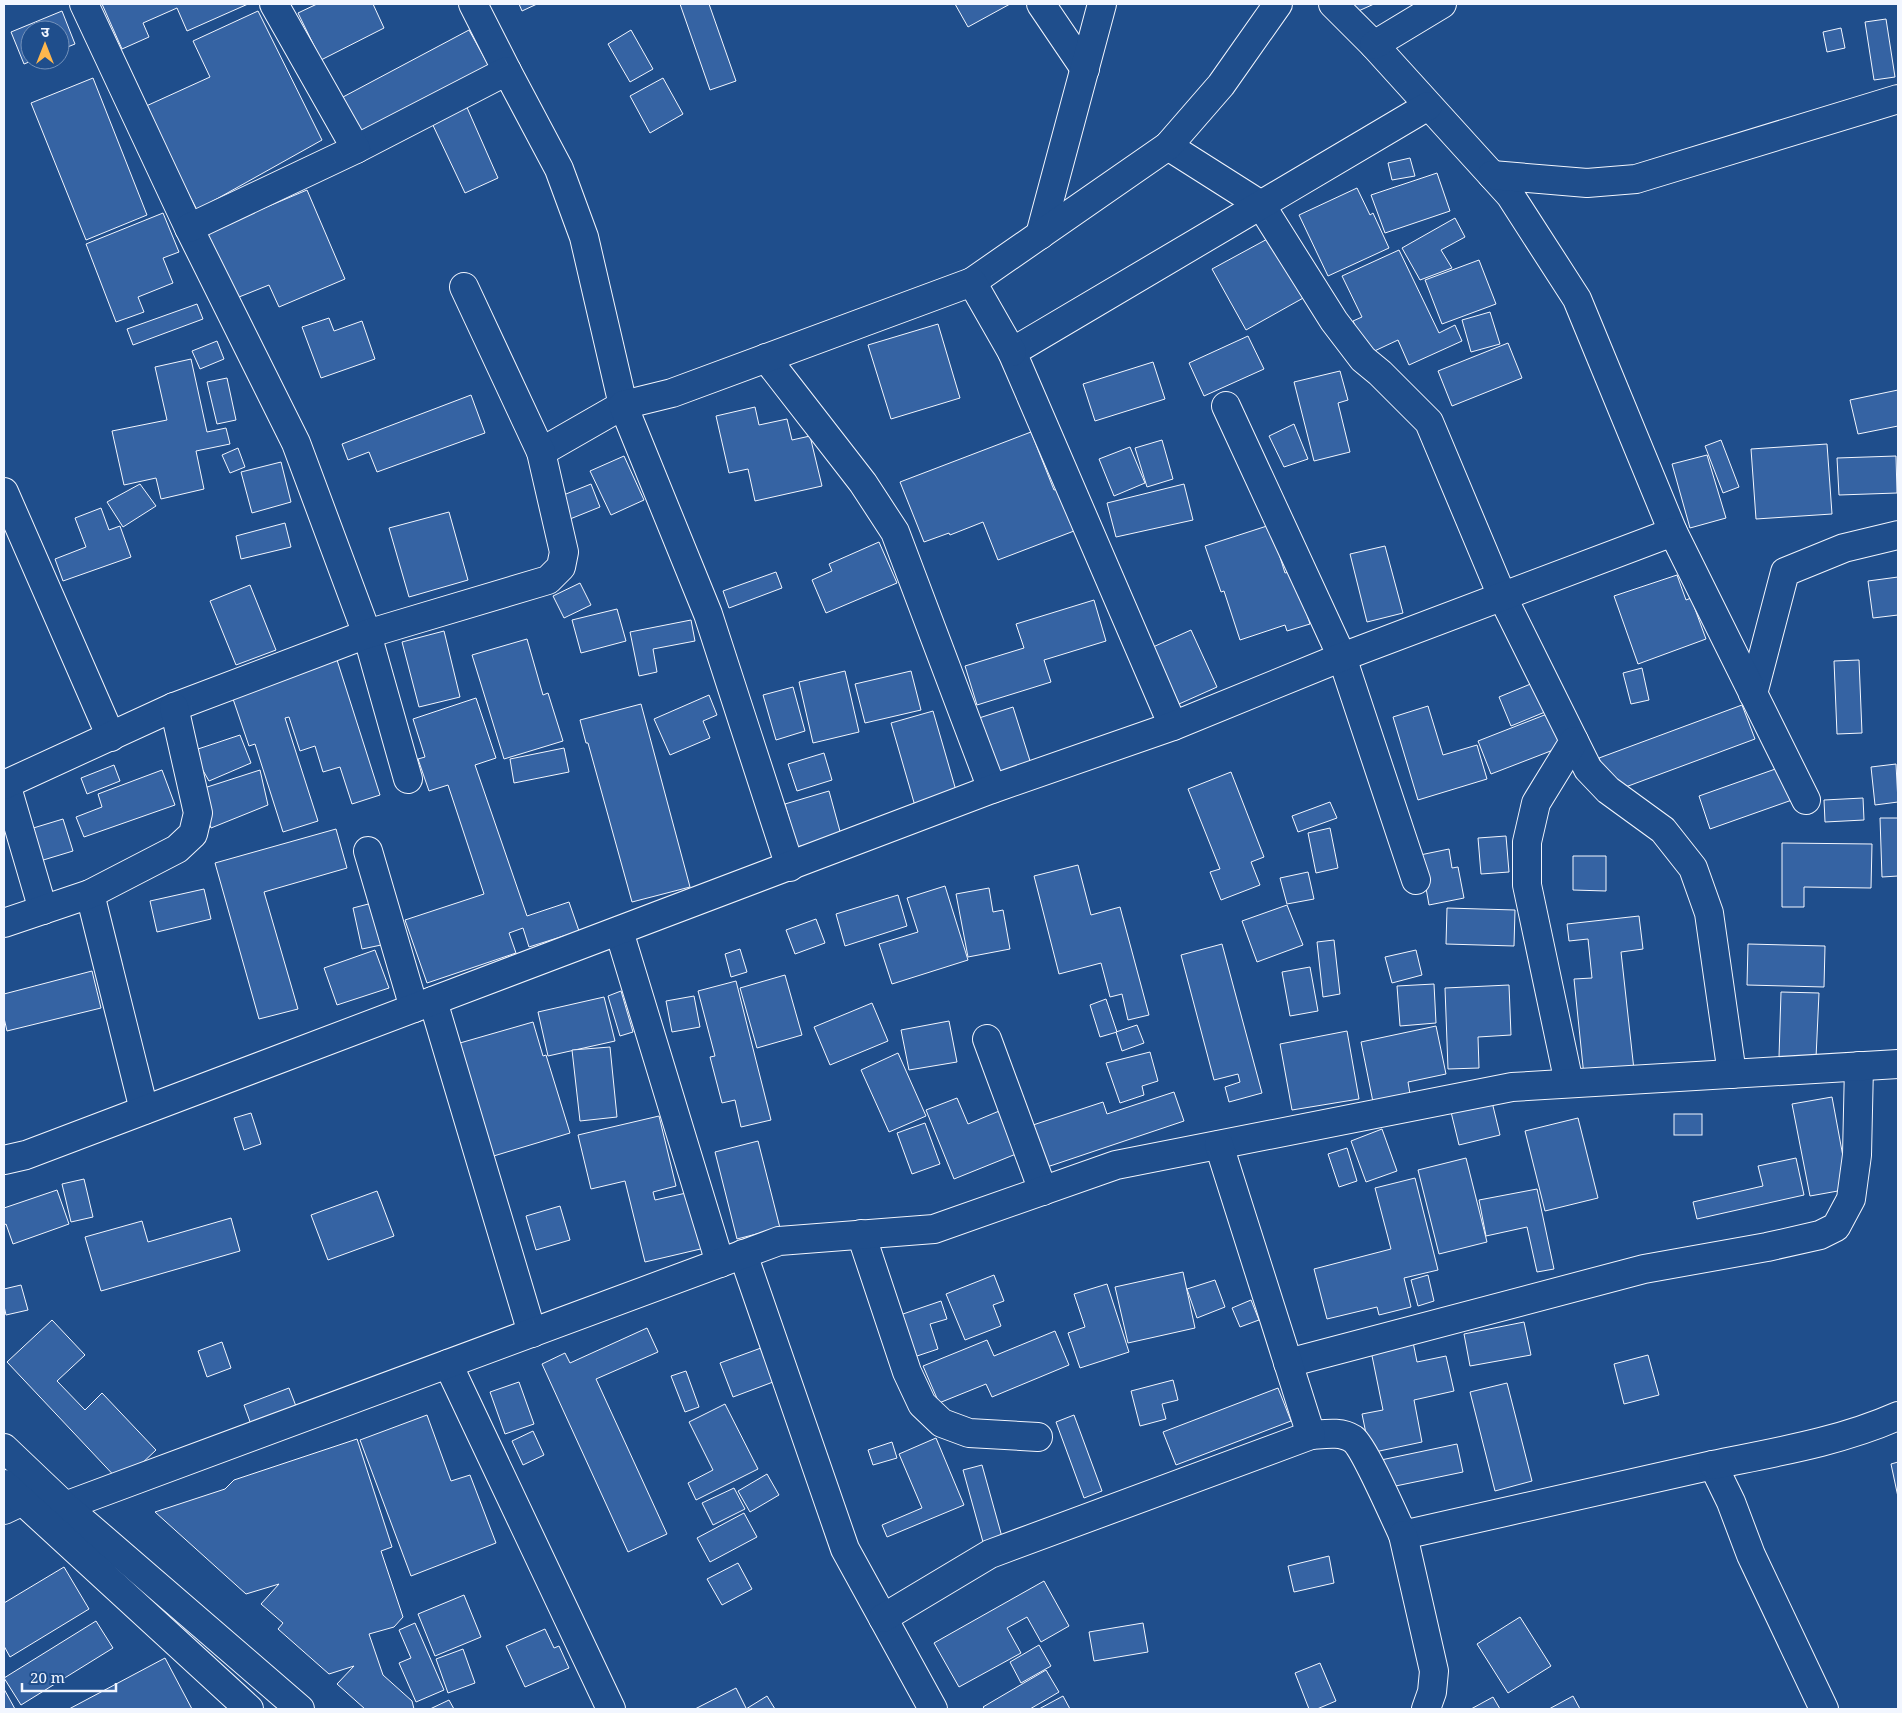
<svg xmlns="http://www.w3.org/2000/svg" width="1902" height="1713" font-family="'Noto Serif','Noto Sans Devanagari',serif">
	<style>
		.building { fill: #3563a3; stroke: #f2f6ff }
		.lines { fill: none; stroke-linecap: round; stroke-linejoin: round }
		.minor-casing { stroke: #f2f6ff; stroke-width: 30 }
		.major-casing { stroke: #f2f6ff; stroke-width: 30 }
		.minor { stroke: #1f4e8c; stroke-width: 28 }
		.major { stroke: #1f4e8c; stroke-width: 28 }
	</style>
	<rect width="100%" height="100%" fill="#1f4e8c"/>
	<g class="building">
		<path d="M102,4h146l-61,27 -10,-23 -34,15 6,14 -27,12z"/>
		<path d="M317,4h56l11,24 -63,32 -23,-47z"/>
		<path d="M519,4h18l-15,7z"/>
		<path d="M680,4h29l27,77 -26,9z"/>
		<path d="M955,4h55l-42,23z"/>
		<path d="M1350,4h24l-20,9z"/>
		<path d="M62,11l13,33 -15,6v-20h-30v30h4l-10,4 -13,-32z"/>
		<path d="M258,11l64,129 -125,70 -53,-103 66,-30 -17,-36z"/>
		<path d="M1886,19l9,58 -21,3 -9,-58z"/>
		<path d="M1841,28l4,20 -18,4 -4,-20z"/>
		<path d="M469,30l21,38 -127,67 -20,-38z"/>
		<path d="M631,30l22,39 -23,13 -22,-38z"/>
		<path d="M93,78l54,137 -61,25 -55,-137z"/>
		<path d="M663,78l20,36 -33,19 -20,-37z"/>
		<path d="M465,103l33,75 -33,15 -35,-74z"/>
		<path d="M1410,158l5,18 -23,4 -4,-17z"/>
		<path d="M1437,173l13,38 -65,22 -14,-38z"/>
		<path d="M1357,188l13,27 3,-2 16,35 -61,28 -29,-61z"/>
		<path d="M307,190l38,89 -66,28 -10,-22 -35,14 -27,-67z"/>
		<path d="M163,213l16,39 -16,6 10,25 -35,14 6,15 -28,10 -30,-78z"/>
		<path d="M1455,218l10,19 -24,13 11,18 -32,12 -18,-32z"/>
		<path d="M1271,237l34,60 -59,33 -34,-61z"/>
		<path d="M1399,250l40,83 16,-8 7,16 -53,24 -11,-25 -30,14 -15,-33 9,-4 -20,-41z"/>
		<path d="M1479,260l17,44 -54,20 -17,-44z"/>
		<path d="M197,304l6,15 -70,26 -6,-16z"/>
		<path d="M1490,312l10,32 -29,8 -9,-32z"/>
		<path d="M329,318l5,13 28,-10 13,38 -54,19 -19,-51z"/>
		<path d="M938,324l22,74 -69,21 -23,-74z"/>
		<path d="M1248,336l16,33 -60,27 -15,-33z"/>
		<path d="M217,341l7,18 -24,10 -8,-18z"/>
		<path d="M1508,343l14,35 -70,28 -14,-35z"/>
		<path d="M191,359l16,73 19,-4 4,16 -34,7 8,38 -43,10 -5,-21 -32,7 -12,-54 55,-11 -12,-53z"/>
		<path d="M1153,362l12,37 -70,22 -12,-37z"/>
		<path d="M1340,371l8,29 -10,3 12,49 -36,9 -20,-79z"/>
		<path d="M227,378l9,42 -19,4 -10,-42z"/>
		<path d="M1898,390v36l-40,8 -8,-34z"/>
		<path d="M471,395l14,38 -108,39 -8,-20 -21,8 -6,-16z"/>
		<path d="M755,407l4,18 28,-6 5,21 18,-4 12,50 -67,15 -7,-32 -19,4 -13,-57z"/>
		<path d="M1294,424l14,35 -24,8 -15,-31z"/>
		<path d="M1031,432l23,58 4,-1 16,42 -76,29 -15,-38 -33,13 -1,-2 -25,9 -24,-60z"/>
		<path d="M1162,440l11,39 -26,8 -12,-39z"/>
		<path d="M1721,440l18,47 -16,6 -18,-47z"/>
		<path d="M1827,444l5,70 -76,5 -5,-70z"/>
		<path d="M1130,447l15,36 -31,13 -15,-37z"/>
		<path d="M238,448l7,19 -15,6 -8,-18z"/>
		<path d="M1707,455l19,63 -36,10 -18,-64z"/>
		<path d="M624,456l20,44 -33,15 -21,-44z"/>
		<path d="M1896,456l1,37 -58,2 -2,-37z"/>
		<path d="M281,462l10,40 -39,11 -11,-41z"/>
		<path d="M140,484l16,22 -33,21 -16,-25z"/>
		<path d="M591,484l9,23 -30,12 -9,-23z"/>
		<path d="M1184,484l9,36 -77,17 -9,-34z"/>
		<path d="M101,508l8,22 11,-4 11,31 -68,24 -8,-22 31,-12 -11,-29z"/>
		<path d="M449,512l19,68 -59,17 -20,-69z"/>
		<path d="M285,523l6,24 -50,12 -5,-23z"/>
		<path d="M1270,525l15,48 8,-2 17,53 -23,7 -2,-6 -45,15 -16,-49 -3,1 -16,-46z"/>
		<path d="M879,542l18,41 -71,30 -14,-33 20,-9 -3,-7z"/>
		<path d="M1385,546l18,67 -36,9 -17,-68z"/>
		<path d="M776,572l6,16 -53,20 -6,-17z"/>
		<path d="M1677,575l9,25 5,-2 15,41 -68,25 -24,-68z"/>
		<path d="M1898,577v38l-25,3 -5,-37z"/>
		<path d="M580,583l11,22 -27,13 -11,-22z"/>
		<path d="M250,585l26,65 -40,15 -26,-64z"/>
		<path d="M1094,600l12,41 -62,19 7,22 -74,23 -12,-39 59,-18 -8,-24z"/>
		<path d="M617,609l9,32 -45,12 -9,-33z"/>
		<path d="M691,620l4,21 -42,8 4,23 -18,4 -9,-44z"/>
		<path d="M1191,630l26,57 -38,17 -26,-57z"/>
		<path d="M444,631l16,66 -41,10 -17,-65z"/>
		<path d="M527,639l16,56 5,-2 15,48 -59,18 -32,-104z"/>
		<path d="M337,660l43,135 -28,9 -12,-37 -17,5 -8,-26 -15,5 -11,-34 -4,1 33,103 -35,11 -28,-88 -6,2 -18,-53z"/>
		<path d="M1859,660l3,73 -25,1 -3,-73z"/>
		<path d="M1642,668l7,32 -18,4 -8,-31z"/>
		<path d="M845,671l14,61 -46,11 -14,-61z"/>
		<path d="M911,671l10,39 -56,13 -10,-39z"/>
		<path d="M1533,683l12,29 -34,14 -12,-29z"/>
		<path d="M793,687l12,44 -29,9 -13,-45z"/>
		<path d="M709,695l8,20 -14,6 7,17 -40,17 -16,-36z"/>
		<path d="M476,698l20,60 -21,7 52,151 42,-14 10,29 -50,16 -6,-19 -14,5 7,20 -89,30 -22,-63 79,-26 -36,-109 -19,6 -11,-32 7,-2 -12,-38z"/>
		<path d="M641,704l49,183 -58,15 -44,-159h-2l-6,-23z"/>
		<path d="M1742,705l13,34 -143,53 -13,-34z"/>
		<path d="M1428,706l15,49 34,-10 10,34 -69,21 -25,-83z"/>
		<path d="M1013,707l18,57 -37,12 -18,-57z"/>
		<path d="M933,711l24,83 -42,12 -24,-83z"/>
		<path d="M1547,714l14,33 -70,27 -13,-33z"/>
		<path d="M240,735l11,28 -42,18 -17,-30z"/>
		<path d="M564,748l5,24 -55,11 -4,-24z"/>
		<path d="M824,753l8,27 -35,11 -9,-27z"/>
		<path d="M1896,764l2,38 -23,3 -4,-38z"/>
		<path d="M114,765l6,16 -33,13 -6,-16z"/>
		<path d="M1781,767l11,33 -82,29 -11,-33z"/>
		<path d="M162,770l13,35 -91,32 -8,-20 26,-10 -4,-13z"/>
		<path d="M260,770l8,35 -57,23 -13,-38z"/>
		<path d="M1231,772l33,85 -13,5 9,23 -39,15 -11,-28 10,-3 -32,-80z"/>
		<path d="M829,791l12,44 -44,12 -12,-43z"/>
		<path d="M1863,798l1,22 -39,2 -1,-22z"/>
		<path d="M1330,802l7,16 -39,14 -6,-16z"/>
		<path d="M1880,818h18v58l-16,1z"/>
		<path d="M63,819l10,32 -33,10 -10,-32z"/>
		<path d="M1330,828l8,40 -22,5 -8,-40z"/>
		<path d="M336,829l11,39 -83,24 34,117 -39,10 -44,-156z"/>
		<path d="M1506,836l3,36 -28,2 -3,-36z"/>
		<path d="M1782,843l90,1 -1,44 -67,-1v20h-22z"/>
		<path d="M1449,849l3,19 6,-1 6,31 -35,7 -9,-50z"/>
		<path d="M1573,856h33v35l-33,-1z"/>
		<path d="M1078,865l13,50 29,-8 29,108 -21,5 -6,-26 -12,3 -9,-34 -42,11 -25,-98z"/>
		<path d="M1308,872l6,27 -27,5 -7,-26z"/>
		<path d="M945,886l23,74 -76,24 -13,-40 39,-12 -11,-34z"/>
		<path d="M989,888l4,24 10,-2 7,39 -42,8 -12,-63z"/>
		<path d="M204,889l7,30 -54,13 -7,-31z"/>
		<path d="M898,895l9,31 -62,20 -9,-32z"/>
		<path d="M376,902l10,42 -24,5 -9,-41z"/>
		<path d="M1287,905l16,40 -46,17 -15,-41z"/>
		<path d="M1447,908l68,2 -1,36 -68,-2z"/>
		<path d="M1639,916l4,33 -22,3 13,118 -50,6 -10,-97 18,-1 -4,-39 -19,2 -2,-17z"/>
		<path d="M816,919l9,24 -30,11 -9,-24z"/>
		<path d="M1334,940l6,54 -17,3 -6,-55z"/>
		<path d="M1222,944l40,149 -33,9 -4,-15 15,-5 -2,-8 -24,6 -33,-125z"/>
		<path d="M1748,944l77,2 -1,41 -77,-2z"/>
		<path d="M740,949l7,23 -16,5 -6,-23z"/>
		<path d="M375,950l14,38 -52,17 -13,-37z"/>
		<path d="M1416,950l6,25 -30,8 -7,-26z"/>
		<path d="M1310,967l8,44 -28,5 -8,-44z"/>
		<path d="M92,971l9,37 -94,23 -3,-13v-24z"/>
		<path d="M785,975l17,60 -45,13 -17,-60z"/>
		<path d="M736,981l35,139 -30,7 -6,-27 -13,3 -12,-46 5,-1 -17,-65z"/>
		<path d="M1434,984l2,39 -36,3 -3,-40z"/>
		<path d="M1509,985l2,50 -33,2 1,31 -31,1 -3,-81z"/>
		<path d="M621,991l12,41 -13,4 -12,-40z"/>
		<path d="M1781,992l38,1 -3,65 -37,-1z"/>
		<path d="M694,996l6,31 -28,5 -6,-31z"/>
		<path d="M604,997l11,44 -67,15 -10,-44z"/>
		<path d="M1106,999l11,33 -17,5 -10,-32z"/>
		<path d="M872,1003l16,38 -58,24 -16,-38z"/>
		<path d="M949,1021l8,41 -48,8 -8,-40z"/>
		<path d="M533,1022l10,34 3,-1 24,78 -83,25 -34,-113z"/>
		<path d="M1137,1025l7,18 -22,8 -6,-19z"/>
		<path d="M1436,1026l10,48 -38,8 2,12 -37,8 -12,-60z"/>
		<path d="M1347,1031l12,68 -67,11 -12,-66z"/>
		<path d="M610,1047l7,70 -37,4 -8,-71z"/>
		<path d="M1150,1052l8,29 -16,5 2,9 -24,8 -14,-40z"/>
		<path d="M898,1053l28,63 -37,16 -28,-62z"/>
		<path d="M1174,1092l10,29 -137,46 -14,-42 70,-23 4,12z"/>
		<path d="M1832,1097l17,92 -39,7 -18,-92z"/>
		<path d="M957,1098l11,26 36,-15 17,43 -67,27 -28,-69z"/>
		<path d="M1492,1102l8,33 -41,10 -8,-33z"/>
		<path d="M251,1113l10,31 -17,6 -10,-32z"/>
		<rect x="1674" y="1114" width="28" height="21"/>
		<path d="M659,1116l17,70 -23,6 2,8 40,-9 14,56 -64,15 -20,-81 -34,8 -13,-54z"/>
		<path d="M1578,1118l20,80 -53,13 -20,-80z"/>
		<path d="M925,1123l15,41 -28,10 -15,-41z"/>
		<path d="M1382,1129l15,42 -31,11 -15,-41z"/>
		<path d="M758,1141l22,87 -43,11 -22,-87z"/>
		<path d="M1347,1148l10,33 -18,6 -11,-33z"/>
		<path d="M1466,1158l21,84 -48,12 -21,-84z"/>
		<path d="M1796,1158l8,37 -107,24 -4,-17 70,-16 -5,-20z"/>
		<path d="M1415,1178l23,92 -34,8 7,29 -32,8 -2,-8 -50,12 -13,-50 77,-20 -16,-61z"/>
		<path d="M84,1179l9,38 -22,5 -9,-38z"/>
		<path d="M1537,1189l17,80 -17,3 -10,-45 -41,9 -7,-36z"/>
		<path d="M57,1190l12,34 -56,20 -7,-20 -2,1v-17z"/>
		<path d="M377,1191l17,45 -66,24 -17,-45z"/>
		<path d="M560,1206l10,34 -34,10 -10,-34z"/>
		<path d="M231,1218l9,33 -139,40 -16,-54 57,-16 6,21z"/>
		<path d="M1183,1272l12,56 -67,15 -13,-56z"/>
		<path d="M994,1275l10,26 -11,4 8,21 -36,14 -19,-46z"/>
		<path d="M1428,1275l6,26 -16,5 -7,-26z"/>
		<path d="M1215,1280l10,27 -28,11 -10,-29z"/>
		<path d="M1107,1284l22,68 -49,16 -12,-35 17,-6 -11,-33z"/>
		<path d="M21,1285l7,25 -22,5 -2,-9v-17z"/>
		<path d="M1251,1300l8,20 -19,7 -8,-19z"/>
		<path d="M941,1301l6,18 -17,5 8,25 -24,8 -14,-42z"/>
		<path d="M52,1320l33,35 -28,26 28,29 17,-17 54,57 -35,33 -114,-121z"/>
		<path d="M1524,1322l7,33 -61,11 -6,-32z"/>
		<path d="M647,1328l11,24 -62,27 71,155 -39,18 -86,-188 23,-11 5,10z"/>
		<path d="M1055,1331l14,34 -77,32 -6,-13 -47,19 -16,-37 64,-26 7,16z"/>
		<path d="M1412,1337l5,25 29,-6 8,35 -40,9 8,42 -52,11 -8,-39 21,-4 -13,-64z"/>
		<path d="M222,1342l9,26 -24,9 -9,-26z"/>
		<path d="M761,1348l12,34 -40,15 -13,-34z"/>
		<path d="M1648,1355l11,40 -35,9 -10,-40z"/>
		<path d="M686,1371l13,36 -14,5 -14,-36z"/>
		<path d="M1173,1380l5,20 -16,4 4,15 -26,7 -9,-35z"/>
		<path d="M519,1382l15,42 -29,10 -15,-42z"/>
		<path d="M1507,1383l25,98 -37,10 -25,-99z"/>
		<path d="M289,1388l10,26 -46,16 -9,-25z"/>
		<path d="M1278,1388l13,33 -115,44 -13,-33z"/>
		<path d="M725,1404l33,65 -62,31 -8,-17 25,-13 -24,-48z"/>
		<path d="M427,1415l24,66 19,-6 26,68 -85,33 -51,-136z"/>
		<path d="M1074,1415l28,76 -18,7 -28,-76z"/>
		<path d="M533,1431l11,24 -21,10 -11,-24z"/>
		<path d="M936,1438l28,67 -77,32 -5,-12 40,-17 -23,-54z"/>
		<path d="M357,1439l35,108 -11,4 22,66 -9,10 -25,7 14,41 29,26 2,8h-49l-28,-25 17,-18 -25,8 -51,-45 5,-6 -22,-19 18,-20 -33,10 -91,-82 70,-23 9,-9z"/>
		<path d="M892,1442l5,16 -24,7 -5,-15z"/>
		<path d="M1457,1444l6,28 -77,16 -5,-28z"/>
		<path d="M1898,1462v35l-7,-33z"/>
		<path d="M982,1465l20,72 -19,5 -20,-72z"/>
		<path d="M767,1474l12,21 -29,17 -12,-21z"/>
		<path d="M734,1488l11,21 -32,16 -11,-22z"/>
		<path d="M744,1513l13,24 -47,25 -13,-24z"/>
		<path d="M1329,1556l5,27 -40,9 -6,-26z"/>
		<path d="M738,1563l14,26 -30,16 -15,-26z"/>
		<path d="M64,1567l25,42 -79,48 -6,-11v-43z"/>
		<path d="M1044,1581l25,45 -28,16 -14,-25 -20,11 14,25 -62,34 -25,-44z"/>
		<path d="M464,1595l17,42 -46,19 -17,-42z"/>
		<path d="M1520,1617l31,49 -43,27 -31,-49z"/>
		<path d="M96,1621l17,27 -92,57 -17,-27z"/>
		<path d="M415,1623l29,67 -28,12 -17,-39 12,-5 -12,-28z"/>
		<path d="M1143,1623l5,29 -54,9 -5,-29z"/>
		<path d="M545,1629l9,19 5,-2 10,22 -44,19 -19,-41z"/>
		<path d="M1039,1645l12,21 -30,17 -11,-21z"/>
		<path d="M463,1649l12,34 -27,10 -12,-34z"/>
		<path d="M165,1658l27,51h-123z"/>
		<path d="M1320,1663l16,38 -19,8h-8l-14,-36z"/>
		<path d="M1046,1670l13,22 -29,17h-45l-2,-2z"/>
		<path d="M736,1688l10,20 -2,1h-49z"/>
		<path d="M4,1689l11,20h-11z"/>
		<path d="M767,1696l8,13h-29z"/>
		<path d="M1063,1696l7,13h-31z"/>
		<path d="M1573,1696l7,13h-31z"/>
		<path d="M1493,1697l7,12h-29z"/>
		<path d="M449,1700l5,9h-24z"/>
	</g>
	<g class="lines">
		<defs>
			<g id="minor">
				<path d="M84,4l105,224 107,215 71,191 41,145"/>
				<path d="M473,4l34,67"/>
				<path d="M1041,4l44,65"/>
				<path d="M1333,4l41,41 136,150 67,104 96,233"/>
				<path d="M1374,45l68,-41"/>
				<path d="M1168,146l93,59 73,116 29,38 17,14 49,49 73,174 86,173 20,21 55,40 30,38 16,45 23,161"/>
				<path d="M356,149l151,-78 52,98 25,68 39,168 -82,47"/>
				<path d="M1492,175l95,8 49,-4 262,-80"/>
				<path d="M189,228l167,-79 -82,-145"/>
				<path d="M1040,235l62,-231"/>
				<path d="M972,282l196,-136 53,-61 57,-81"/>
				<path d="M766,358l97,125 32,49 97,257"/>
				<path d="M1226,406l116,251 74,223"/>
				<path d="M4,492l107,245"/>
				<path d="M1753,694l32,-122 59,-24 54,-13"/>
				<path d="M1173,726l-161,-374 416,-246"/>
				<path d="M6,784l37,126"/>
				<path d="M4,785l170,-78 193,-73 181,-54 13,-13 3,-15 -23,-100 -77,-165"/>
				<path d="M368,851l46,157"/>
				<path d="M790,867l-82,-253 -85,-209 49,-12 300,-111 40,70"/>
				<path d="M90,894l54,216"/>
				<path d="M4,923l86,-29 87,-45 16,-15 5,-21 -24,-106"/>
				<path d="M619,931l101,332"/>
				<path d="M433,1001l99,332"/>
				<path d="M987,1039l56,152"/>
				<path d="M1569,1083l-42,-198v-43l9,-39 38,-62"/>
				<path d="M4,1160l22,-5 966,-366 181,-63 169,-69 331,-125 133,268"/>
				<path d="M861,1234l46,138 15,32 20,19 27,10 69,4"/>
				<path d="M743,1254l102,295 88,160"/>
				<path d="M1288,1363l356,-94 123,-22 53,-12 16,-8 15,-28 6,-44 2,-89"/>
				<path d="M448,1364l163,345"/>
				<path d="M1311,1435c14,-1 30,-4 42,4 11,8 42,79 50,96l310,-70 18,37 20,53 73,154"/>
				<path d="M1713,1465c63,-13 126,-23 185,-49"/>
				<path d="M65,1506l714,-265 155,-12 182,-64 396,-78 386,-23"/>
				<path d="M4,1510l19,-9"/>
				<path d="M1403,1535l31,136 -2,21 -6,17"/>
				<path d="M883,1618l107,-64 321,-119 -92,-290"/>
			</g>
			<g id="major">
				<path d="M4,1448l61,58 235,203"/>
				<path d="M4,1484l245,225"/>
			</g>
		</defs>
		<use href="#minor" class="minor-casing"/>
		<use href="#major" class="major-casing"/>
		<use href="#minor" class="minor"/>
		<use href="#major" class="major"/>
	</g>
	<rect width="1902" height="1713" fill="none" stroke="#f2f6ff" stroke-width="10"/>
	<g transform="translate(45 45)"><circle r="24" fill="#1f4e8c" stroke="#7391ba"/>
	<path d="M0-4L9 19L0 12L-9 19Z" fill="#ffb74d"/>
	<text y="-8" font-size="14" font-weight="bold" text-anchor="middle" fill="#f2f6ff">उ</text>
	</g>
	<path d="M22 1683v8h94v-8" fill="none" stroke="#f2f6ff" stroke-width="2.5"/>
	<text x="30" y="1683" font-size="15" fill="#f2f6ff" stroke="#1f4e8c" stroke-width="4" paint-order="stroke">20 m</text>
</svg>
